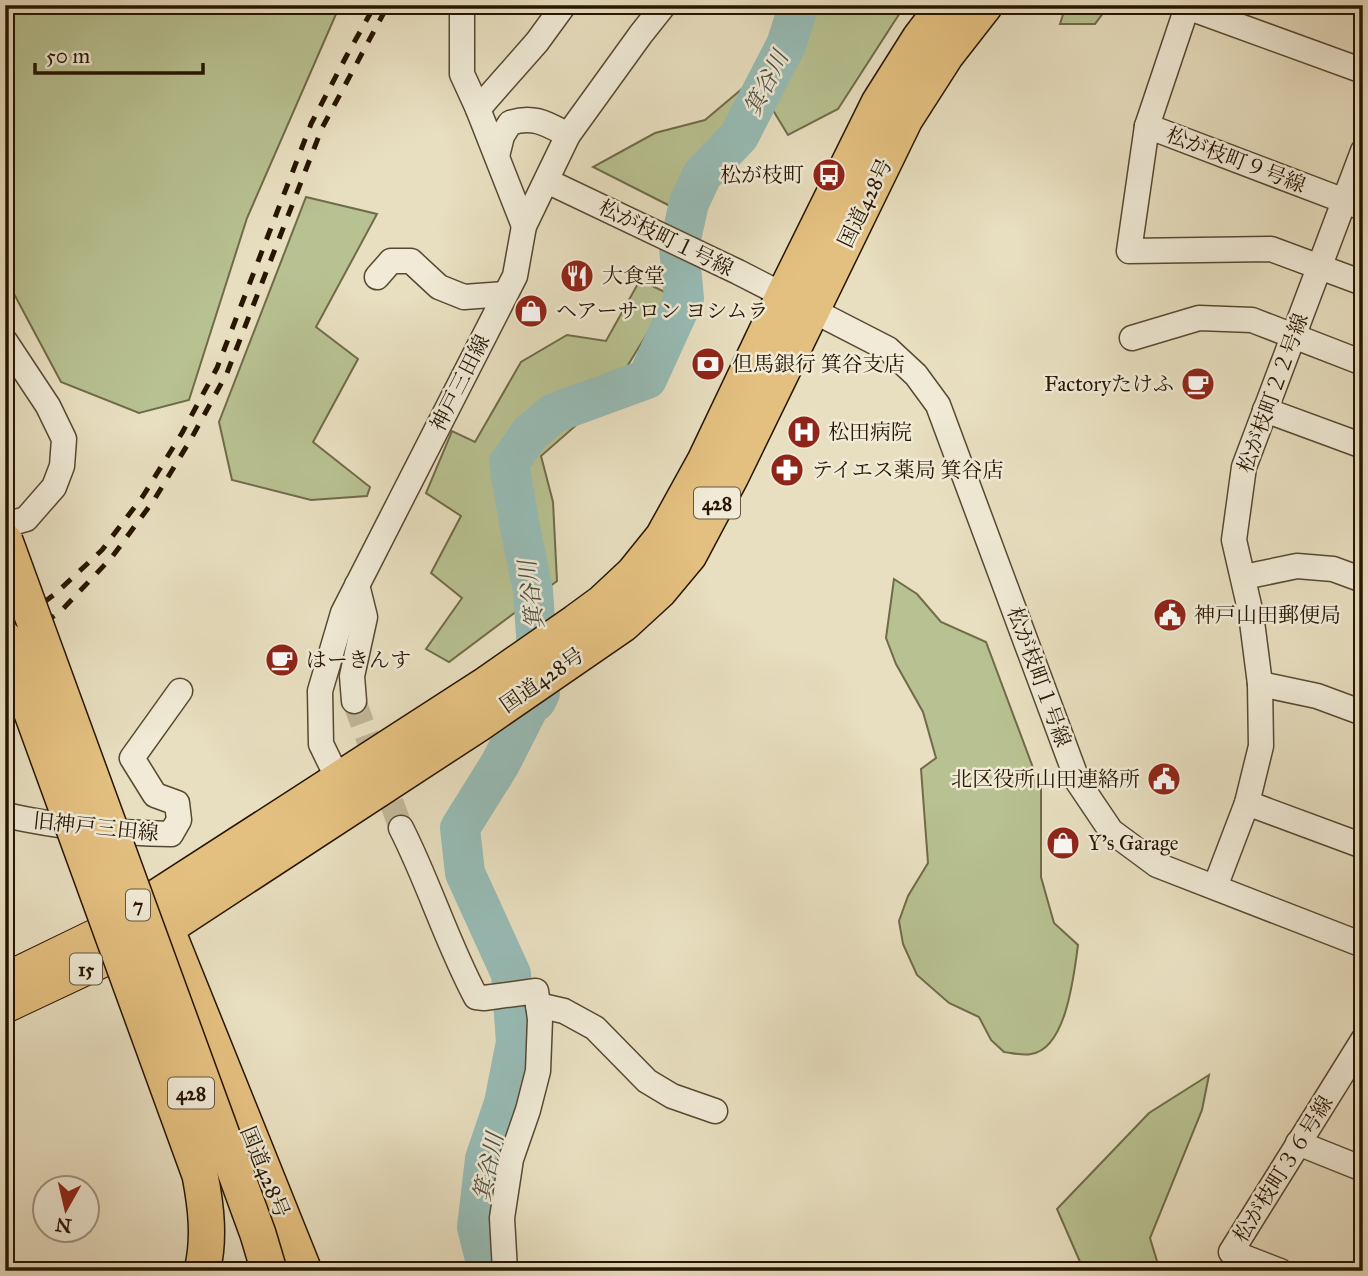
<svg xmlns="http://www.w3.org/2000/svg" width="1368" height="1276" font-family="'IM FELL Great Primer','Noto Serif JP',serif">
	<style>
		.green { fill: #b8c191; stroke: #706b49; stroke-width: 2 }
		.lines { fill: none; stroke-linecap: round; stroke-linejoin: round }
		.river { stroke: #97bcb6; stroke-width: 40 }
		.minor-tunnel { stroke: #c1b79a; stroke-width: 24; stroke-dasharray: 24 12; stroke-linecap: butt }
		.minor-casing { stroke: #574831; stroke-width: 27 }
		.major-casing { stroke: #271501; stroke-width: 34 }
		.highway-casing { stroke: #271501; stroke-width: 38 }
		.minor { stroke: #f0ead6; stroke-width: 24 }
		.major { stroke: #e4c080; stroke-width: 32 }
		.highway { stroke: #e4c080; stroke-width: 35 }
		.rail { stroke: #271501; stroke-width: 5; stroke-dasharray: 12 12; stroke-linecap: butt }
		.highway-bridge-casing { stroke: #271501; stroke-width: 38; stroke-linecap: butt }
		.highway-bridge { stroke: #e4c080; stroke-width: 35 }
		.labels { text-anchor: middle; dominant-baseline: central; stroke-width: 5; stroke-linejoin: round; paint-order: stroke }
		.shield { fill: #f0ead6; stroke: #635541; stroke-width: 2 }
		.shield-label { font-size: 19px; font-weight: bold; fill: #271501 }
		.street-label { font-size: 21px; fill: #271501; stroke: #f0ead6 }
		.poi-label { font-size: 21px; fill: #271501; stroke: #f0ead6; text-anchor: start }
		.water-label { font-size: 23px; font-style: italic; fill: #4e4f40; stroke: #f0ead6 }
	</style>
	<rect width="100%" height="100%" fill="#e8dfc0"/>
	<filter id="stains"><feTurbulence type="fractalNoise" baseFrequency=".00286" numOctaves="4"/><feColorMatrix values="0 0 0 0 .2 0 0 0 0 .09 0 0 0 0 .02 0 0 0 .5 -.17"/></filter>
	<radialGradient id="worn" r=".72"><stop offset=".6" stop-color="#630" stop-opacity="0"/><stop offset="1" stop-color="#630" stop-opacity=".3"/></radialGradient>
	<g class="green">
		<path d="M5,5h335l-93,213 -58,182 -50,13 -78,-31 -56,-105z"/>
		<path d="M815,5h90l-67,104 -50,26 -20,-33 -30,20 -53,58 -9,29 -83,-42 62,-34 50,-13 51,-43 47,-33z"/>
		<path d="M1066,5h43l-14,19h-35z"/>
		<path d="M306,197l71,17 -61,113 42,32 -45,83 57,45 -3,9 -56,4 -79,-20 -13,-58z"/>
		<path d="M640,280l31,15 -43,70 7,32 -53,23 -41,36 12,46 4,79 -108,81 -23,-13 36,-51 -31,-25 30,-57 -35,-23 26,-62 23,11 46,-80 46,-27 39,6z"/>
		<path d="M894,579l23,15 24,28 45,20 55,147v88l13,46 24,22c-4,28 -11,104 -47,109 -8,2 -19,-1 -27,-2l-13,-12 -12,-23 -30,-14 -32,-28 -14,-31 -4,-23 9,-25 20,-33 -7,-94 15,-11 -13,-46 -27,-48 -10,-26z"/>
		<path d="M1209,1075l-7,35 -52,128 10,33h-76l-27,-62 92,-96z"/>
	</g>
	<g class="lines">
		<path class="river" d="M488,1271l-11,-44 8,-68 19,-56 12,-61 -5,-68 -46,-101 -5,-45 40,-64 30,-59 6,-4 4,-8 -7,-102 -14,-69 -10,-59 22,-31 23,-19 93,-34 37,-81 -5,-50 10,-45 13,-28 37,-39 47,-91 13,-40"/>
		<path class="minor-tunnel" d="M354,701l47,127"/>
		<defs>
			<g id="minor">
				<path d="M462,5v69l16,35 46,117"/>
				<path d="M1363,71l-176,-64 -40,119 216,82"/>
				<path d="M478,109l59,-67 27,-37"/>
				<path d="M1147,126l-18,125 142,-2 92,34"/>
				<path d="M497,156l5,-20 8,-13c24,-8 37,1 58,12"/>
				<path d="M547,181l191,91 150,77 28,26 22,30 140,377 33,49 46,34 206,80"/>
				<path d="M377,277l14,-16h20l28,26 25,10 41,-3"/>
				<path d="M1132,338l67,-20 53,2 111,43"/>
				<path d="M5,341l43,65 16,33 -2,27 -8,21 -28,32 -21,6"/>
				<path d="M1265,410l98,36"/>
				<path d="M1244,577l53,-11 36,3 30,11"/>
				<path d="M1260,684l57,12 46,17"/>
				<path d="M354,701l-2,-25 13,-59 -8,-32"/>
				<path d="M339,781l-18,-37 -1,-53 23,-78 172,-337 9,-50 44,-91 73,-101 23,-29"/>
				<path d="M1247,803l116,43"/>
				<path d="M5,815c54,12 111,18 166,19l8,-14 -2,-17 -22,-8 -23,-37 48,-67"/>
				<path d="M401,828c28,55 46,115 75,169l8,1 52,-7 4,28 -2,52 -10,39 -17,49 -9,59 3,53"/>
				<path d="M1215,887l32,-84 14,-57 -1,-62 -9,-70 -17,-74 10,-73 119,-316"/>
				<path d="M538,1005l26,6 31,17 52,53 25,15 43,15"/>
				<path d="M1298,1143l65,26"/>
				<path d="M1280,1271l-49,-19 132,-212"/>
			</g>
			<g id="major">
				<path d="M5,979l97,-47 29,-18"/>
				<path d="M5,1007l104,-49 31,-17"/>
			</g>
			<g id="highway">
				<path d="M133,936l1,-24 350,-226 92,-64 26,-19 32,-30 29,-36 42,-76 79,-166 95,-192 41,-65 25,-33"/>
				<path d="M304,1271l-138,-343 312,-204 145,-100 36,-33 30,-36 42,-79 174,-357 41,-64 39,-50"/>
			</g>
		</defs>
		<use href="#minor" class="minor-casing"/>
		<use href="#major" class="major-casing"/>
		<use href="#highway" class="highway-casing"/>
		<use href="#minor" class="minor"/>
		<use href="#major" class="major"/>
		<use href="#highway" class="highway"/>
		<g class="rail">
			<path d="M5,631l50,-37 47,-44 41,-54 39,-63 35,-65 94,-244 36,-69 28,-50"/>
			<path d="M5,650l56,-39 51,-54 42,-57 37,-61 36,-66 95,-245 66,-123"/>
		</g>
		<defs>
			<g id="highway-bridge">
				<path d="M5,541l253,693 11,37"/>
				<path d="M5,639l195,536c6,31 10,64 2,96"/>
			</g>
		</defs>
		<use href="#highway-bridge" class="highway-bridge-casing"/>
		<use href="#highway-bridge" class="highway-bridge"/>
	</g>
	<defs>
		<symbol id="bus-disc" viewBox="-11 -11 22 22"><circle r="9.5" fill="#8f2418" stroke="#f0ead6"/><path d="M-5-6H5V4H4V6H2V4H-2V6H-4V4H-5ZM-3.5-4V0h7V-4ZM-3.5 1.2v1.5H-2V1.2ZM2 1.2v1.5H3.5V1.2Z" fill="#fff"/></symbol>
		<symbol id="restaurant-disc" viewBox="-11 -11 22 22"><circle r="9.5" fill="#8f2418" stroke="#f0ead6"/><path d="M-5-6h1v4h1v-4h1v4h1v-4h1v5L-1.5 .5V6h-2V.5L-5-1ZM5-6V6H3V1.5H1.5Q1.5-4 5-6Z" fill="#fff"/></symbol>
		<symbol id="shop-disc" viewBox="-11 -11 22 22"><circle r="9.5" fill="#8f2418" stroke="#f0ead6"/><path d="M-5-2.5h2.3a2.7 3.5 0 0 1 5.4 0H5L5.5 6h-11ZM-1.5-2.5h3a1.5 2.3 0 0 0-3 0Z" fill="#fff"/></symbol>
		<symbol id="bank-disc" viewBox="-11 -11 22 22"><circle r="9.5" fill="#8f2418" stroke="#f0ead6"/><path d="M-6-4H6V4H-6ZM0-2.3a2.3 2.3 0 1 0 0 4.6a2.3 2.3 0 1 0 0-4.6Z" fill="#fff"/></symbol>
		<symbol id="cafe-disc" viewBox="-11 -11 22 22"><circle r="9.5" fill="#8f2418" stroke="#f0ead6"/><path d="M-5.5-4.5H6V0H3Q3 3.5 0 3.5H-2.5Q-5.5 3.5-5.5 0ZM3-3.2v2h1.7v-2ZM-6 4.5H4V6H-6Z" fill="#fff"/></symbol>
		<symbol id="hospital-disc" viewBox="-11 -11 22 22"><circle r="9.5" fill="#8f2418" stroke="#f0ead6"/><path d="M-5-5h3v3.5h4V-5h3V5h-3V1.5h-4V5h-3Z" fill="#fff"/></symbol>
		<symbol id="pharmacy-disc" viewBox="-11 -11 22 22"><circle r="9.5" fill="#8f2418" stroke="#f0ead6"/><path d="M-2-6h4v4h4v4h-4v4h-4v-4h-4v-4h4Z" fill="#fff"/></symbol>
		<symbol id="civic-disc" viewBox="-11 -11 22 22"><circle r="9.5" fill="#8f2418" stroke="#f0ead6"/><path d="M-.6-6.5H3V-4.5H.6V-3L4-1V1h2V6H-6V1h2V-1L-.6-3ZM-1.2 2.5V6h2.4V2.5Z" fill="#fff"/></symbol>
	</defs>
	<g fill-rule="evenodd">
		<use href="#bus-disc" x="810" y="156" width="38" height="38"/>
		<use href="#restaurant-disc" x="558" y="257" width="38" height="38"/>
		<use href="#shop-disc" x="512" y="292" width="38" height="38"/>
		<use href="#bank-disc" x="689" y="345" width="38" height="38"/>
		<use href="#cafe-disc" x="1179" y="365" width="38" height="38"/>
		<use href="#hospital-disc" x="785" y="413" width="38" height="38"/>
		<use href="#pharmacy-disc" x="768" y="451" width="38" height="38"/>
		<use href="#civic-disc" x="1151" y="596" width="38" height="38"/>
		<use href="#cafe-disc" x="263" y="641" width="38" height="38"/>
		<use href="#civic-disc" x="1145" y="760" width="38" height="38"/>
		<use href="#shop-disc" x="1044" y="824" width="38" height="38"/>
	</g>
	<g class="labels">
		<g class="shield">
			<rect x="694" y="487.5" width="46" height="31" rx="5"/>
			<rect x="126" y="889.5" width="24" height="31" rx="5"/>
			<rect x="70" y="953.5" width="32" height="31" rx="5"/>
			<rect x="168" y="1077.5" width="46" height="31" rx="5"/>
		</g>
		<g class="shield-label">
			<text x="717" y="503">428</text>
			<text x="138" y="905">7</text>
			<text x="86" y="969">15</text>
			<text x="191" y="1093">428</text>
		</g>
		<g class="street-label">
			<text transform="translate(1236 160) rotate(21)">松が枝町９号線</text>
			<text transform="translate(865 203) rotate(-64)">国道428号</text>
			<text transform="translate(666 238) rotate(26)">松が枝町１号線</text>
			<text transform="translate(460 383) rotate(-63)">神戸三田線</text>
			<text transform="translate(1273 393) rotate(-70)">松が枝町２２号線</text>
			<text transform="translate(1039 677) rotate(70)">松が枝町１号線</text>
			<text transform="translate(542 680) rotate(-35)">国道428号</text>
			<text transform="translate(96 827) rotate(6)">旧神戸三田線</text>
			<text transform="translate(1283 1169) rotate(-58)">松が枝町３６号線</text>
			<text transform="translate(265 1172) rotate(68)">国道428号</text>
		</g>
		<g class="poi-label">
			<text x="804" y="175" text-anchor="end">松が枝町</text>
			<text x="602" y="276">大食堂</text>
			<text x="556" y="311">ヘアーサロン ヨシムラ</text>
			<text x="732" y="364">但馬銀行 箕谷支店</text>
			<text x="1174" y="384" text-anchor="end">Factoryたけふ</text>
			<text x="828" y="432">松田病院</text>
			<text x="812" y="470">テイエス薬局 箕谷店</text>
			<text x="1194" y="615">神戸山田郵便局</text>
			<text x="306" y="660">はーきんす</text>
			<text x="1140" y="779" text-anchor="end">北区役所山田連絡所</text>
			<text x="1088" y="843">Y's Garage</text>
		</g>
		<g class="water-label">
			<text transform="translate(766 83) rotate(-63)">箕谷川</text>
			<text transform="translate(531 595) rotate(-97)">箕谷川</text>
			<text transform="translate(488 1167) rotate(-78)">箕谷川</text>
		</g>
	</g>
	<rect width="1368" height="1276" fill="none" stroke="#e8dfc0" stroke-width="28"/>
	<rect x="7" y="7" width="1354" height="1262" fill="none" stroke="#271501" stroke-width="3.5"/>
	<rect x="14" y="14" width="1340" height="1248" fill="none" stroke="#271501" stroke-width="2"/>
	<g transform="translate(66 1209) rotate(188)"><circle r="33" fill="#f0ead6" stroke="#a09581" stroke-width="2"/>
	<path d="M0-5L12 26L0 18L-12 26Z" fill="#8f2418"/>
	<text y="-10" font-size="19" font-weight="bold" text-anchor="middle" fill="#271501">N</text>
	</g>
	<path d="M35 63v10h168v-10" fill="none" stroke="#271501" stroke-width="3.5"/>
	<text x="46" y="63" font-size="21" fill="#271501" stroke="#f0ead6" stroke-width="5" paint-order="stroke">50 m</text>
	<rect width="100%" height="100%" filter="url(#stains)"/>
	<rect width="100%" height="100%" fill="url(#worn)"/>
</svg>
